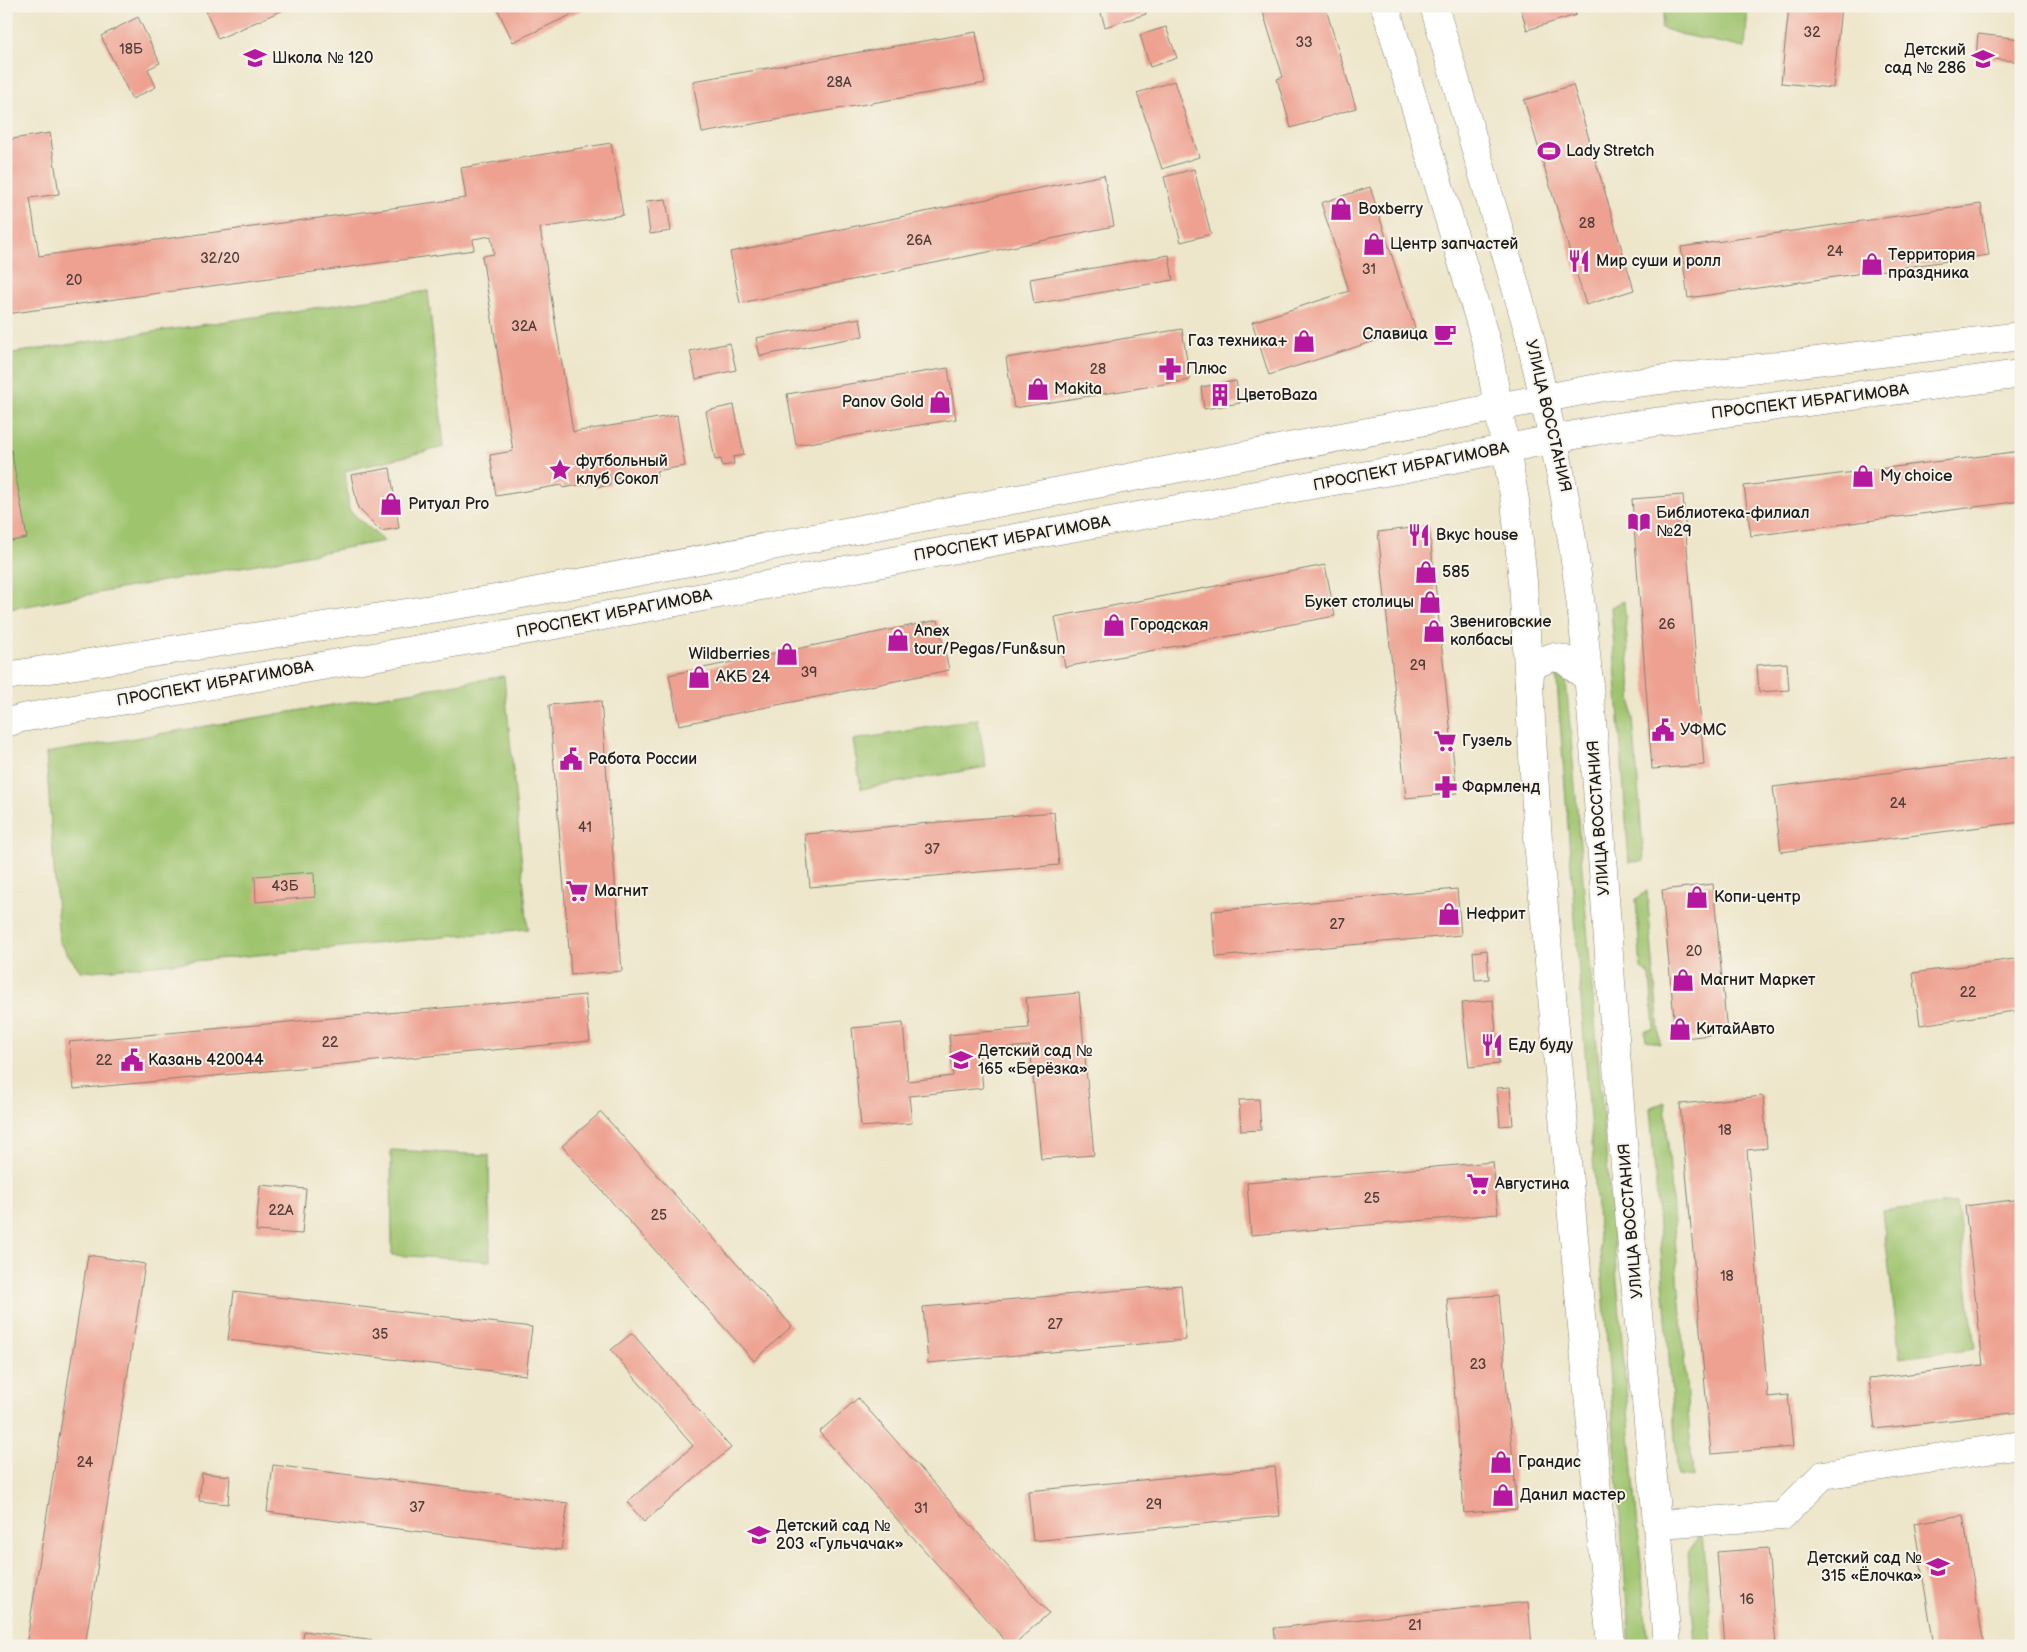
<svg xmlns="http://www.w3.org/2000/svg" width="2027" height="1652" font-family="'Balsamiq Sans',sans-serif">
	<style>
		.green { fill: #9fc46e; stroke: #5e7045 }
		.building { fill: #eea191 }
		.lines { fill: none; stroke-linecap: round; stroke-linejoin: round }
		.minor-casing { stroke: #848173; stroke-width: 29 }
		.secondary-casing { stroke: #848173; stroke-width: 29 }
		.primary-casing { stroke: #848173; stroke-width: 29 }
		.minor { stroke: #fff; stroke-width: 28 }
		.secondary { stroke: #fff; stroke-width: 28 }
		.primary { stroke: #fff; stroke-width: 28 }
		.labels { text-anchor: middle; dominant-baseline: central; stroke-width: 4; stroke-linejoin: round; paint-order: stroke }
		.number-label { font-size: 14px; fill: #503d39 }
		.poi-label { font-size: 16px; fill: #1c1c1c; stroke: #f7f3e8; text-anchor: start }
		.street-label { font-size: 16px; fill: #1c1c1c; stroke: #f7f3e8 }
	</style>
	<rect width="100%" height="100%" fill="#f7f3e8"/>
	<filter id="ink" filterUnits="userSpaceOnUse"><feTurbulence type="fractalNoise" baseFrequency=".02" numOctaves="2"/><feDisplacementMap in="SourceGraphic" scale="10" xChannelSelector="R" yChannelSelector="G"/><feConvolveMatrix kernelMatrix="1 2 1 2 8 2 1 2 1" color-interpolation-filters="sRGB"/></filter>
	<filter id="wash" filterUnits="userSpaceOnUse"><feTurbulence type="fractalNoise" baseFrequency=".0096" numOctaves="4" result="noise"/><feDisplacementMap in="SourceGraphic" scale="20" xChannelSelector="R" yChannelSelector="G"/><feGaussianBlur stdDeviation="1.12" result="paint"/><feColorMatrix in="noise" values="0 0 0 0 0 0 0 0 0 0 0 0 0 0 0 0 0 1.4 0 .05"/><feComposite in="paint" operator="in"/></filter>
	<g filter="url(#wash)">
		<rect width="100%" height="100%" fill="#ede6ca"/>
		<g class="green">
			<path d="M1658,6h90l-3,42 -65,-14 -19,-6 3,-17z"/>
			<path d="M428,291l16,156 -99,24 4,39 35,31 -374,68 -4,-18v-237z"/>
			<path d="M1624,601l20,260 -15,1 -18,-255z"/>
			<path d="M1565,668l83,978h-18l-74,-977z"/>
			<path d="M504,676l24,253 -447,43 -22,-30 -13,-189z"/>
			<path d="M978,719l8,48 -125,22 -8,-49z"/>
			<path d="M1647,891l13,153 -14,-4 -1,-9 9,-2 -4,-54 -9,-6 -5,-70z"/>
			<path d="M1665,1102l28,376 -15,-2 -28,-368z"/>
			<path d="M391,1150l98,5 1,106 -98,-6z"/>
			<path d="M1957,1202l18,146 -75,10 -18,-147z"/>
			<path d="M1703,1532l9,114h-17l-7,-94z"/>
		</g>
		<g id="blocks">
			<g class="building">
				<path d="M204,6h88l-74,33z"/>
				<path d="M496,6h94l-77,36z"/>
				<path d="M1099,6h45l2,8 -41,13z"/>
				<path d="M1261,6h64l31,102 -65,20 -14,-49 6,-2z"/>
				<path d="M1520,6h54l2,9 -49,15z"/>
				<path d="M1789,6h52l-8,82 -52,-5z"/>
				<path d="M138,17l22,46 -12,6 8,18 -24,12 -31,-63z"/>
				<path d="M1166,27l11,31 -27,9 -10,-32z"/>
				<path d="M976,32l9,51 -283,50 -9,-52z"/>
				<path d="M1978,34l43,5v23l-45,-5z"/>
				<path d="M1174,81l25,76 -37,12 -25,-76z"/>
				<path d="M1573,85l61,205 -48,15 -62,-205z"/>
				<path d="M50,133l9,61 -29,4 9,58 427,-58 -5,-30 150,-25 12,72 -83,13 33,204 104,-17 8,51 -29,5 1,6 -16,3 -1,-6 -31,5 1,6 -14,2 -1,-5 -32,6 -1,-3 -66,11 -6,-41 23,-4 -31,-195 12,-2 -3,-18 -18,3 1,11 -468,64v-174z"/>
				<path d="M1194,169l17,65 -30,8 -17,-65z"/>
				<path d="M1104,175l10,51 -374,77 -10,-51z"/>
				<path d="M1370,187l45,141 -146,47 -17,-53 97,-31 -28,-88z"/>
				<path d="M666,199l5,32 -21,3 -4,-33z"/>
				<path d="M1981,204l8,51 -301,43 -7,-51z"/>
				<path d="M1169,255l4,25 -139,24 -4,-25z"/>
				<path d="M860,318l3,18 -103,20 -4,-18z"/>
				<path d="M1182,329l8,51 -176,28 -8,-50z"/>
				<path d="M730,343l6,27 -40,9 -6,-28z"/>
				<path d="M948,368l8,51 -160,26 -9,-51z"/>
				<path d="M1236,381l4,22 -36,6 -3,-22z"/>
				<path d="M734,405l10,50 -11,2 1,7 -12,2 -1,-7 -6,1 -9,-49z"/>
				<path d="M11,449l16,89 -21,4v-92z"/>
				<path d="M2021,451v50l-270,35 -7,-50z"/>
				<path d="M390,468l9,60 -18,3 -23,-23 -7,-33z"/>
				<path d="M1683,495l21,270 -52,4 -20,-270z"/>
				<path d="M1429,526l28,267 -51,5 -28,-266z"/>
				<path d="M1325,565l10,51 -270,51 -10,-50z"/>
				<path d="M938,620l11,50 -270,55 -10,-50z"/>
				<path d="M1787,663l2,27 -30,2 -2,-27z"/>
				<path d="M601,701l21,270 -51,4 -22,-270z"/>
				<path d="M2021,756v66l-240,30 -8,-65z"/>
				<path d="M1054,812l5,53 -249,22 -5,-53z"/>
				<path d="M314,872l1,25 -59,5 -1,-26z"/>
				<path d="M1713,884l14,149 -51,6 -14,-149z"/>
				<path d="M1457,889l4,46 -245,22 -4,-46z"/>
				<path d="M1487,950l2,29 -14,1 -2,-28z"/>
				<path d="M2021,958v52l-101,15 -7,-52z"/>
				<path d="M1079,993l15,162 -53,4 -11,-113 -51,4 4,38 -74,8 3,27 -51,4 -9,-99 51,-5 5,58 45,-5 -4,-41 80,-7 -3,-30z"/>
				<path d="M585,995l5,46 -516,48 -5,-47z"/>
				<path d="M1493,1000l6,64 -30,3 -7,-64z"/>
				<path d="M1510,1087l3,38 -13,1 -3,-38z"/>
				<path d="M1763,1096l4,52 -20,2 10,123 11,124 20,-2 5,52 -82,7 -31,-350z"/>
				<path d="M1259,1099l2,31 -20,1 -2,-31z"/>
				<path d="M601,1112l191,214 -38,35 -192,-215z"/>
				<path d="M1493,1162l5,52 -247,21 -4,-52z"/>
				<path d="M260,1185l46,4 -4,45 -46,-3z"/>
				<path d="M2021,1199v213l-146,17 -6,-50 114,-14 -18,-159z"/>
				<path d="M88,1255l57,9 -60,382h-21l-37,-6z"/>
				<path d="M1181,1285l5,55 -258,23 -5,-56z"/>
				<path d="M234,1292l298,35 -6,48 -298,-35z"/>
				<path d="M1499,1295l18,214 -53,4 -17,-214z"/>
				<path d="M632,1333l99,115 -87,74 -17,-20 66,-56 -82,-96z"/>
				<path d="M858,1398l191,215 -37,33h-2l-191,-214z"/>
				<path d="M273,1465l295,38 -7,47 -294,-38z"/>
				<path d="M1275,1467l5,49 -247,25 -5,-50z"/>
				<path d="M202,1473l28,3 -2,28 -29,-3z"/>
				<path d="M1963,1515l21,131h-50l-20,-123z"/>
				<path d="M1768,1548l8,98h-51l-8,-94z"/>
				<path d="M1528,1602l4,44h-256l-2,-18z"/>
				<path d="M304,1631l98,14v1h-100z"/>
			</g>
		</g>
	</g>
	<g filter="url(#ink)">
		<use href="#blocks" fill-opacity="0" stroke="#848173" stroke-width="1"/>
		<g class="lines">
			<defs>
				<path id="minor" d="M1658,1524l124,-8 41,-41 198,-30"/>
				<g id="secondary">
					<path d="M1553,439c24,105 34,213 42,320 7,93 14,186 20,279 14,203 37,405 52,608"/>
					<path d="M1506,450l9,51 8,81 15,259 73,805"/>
					<path d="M1529,686l1,-14 5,-8 17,-7 11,2 26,20"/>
				</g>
				<g id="primary">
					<path d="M1385,6l102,339 19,105"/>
					<path d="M1434,6l95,327 24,106"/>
					<path d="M6,676l489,-77 1108,-212 418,-51"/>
					<path d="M6,723l16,-5 512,-89 464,-88 409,-73 203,-40 411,-54"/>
				</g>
			</defs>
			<use href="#minor" class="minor-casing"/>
			<use href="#secondary" class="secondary-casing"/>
			<use href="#primary" class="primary-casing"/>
			<use href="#minor" class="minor"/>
			<use href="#secondary" class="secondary"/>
			<use href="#primary" class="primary"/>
		</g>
	</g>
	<defs>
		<symbol id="school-bare" viewBox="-9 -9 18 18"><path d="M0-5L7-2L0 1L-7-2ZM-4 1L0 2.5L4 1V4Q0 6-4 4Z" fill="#b5179e" stroke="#f7f3e8" stroke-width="2.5" paint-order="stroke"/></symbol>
		<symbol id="stadium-bare" viewBox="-9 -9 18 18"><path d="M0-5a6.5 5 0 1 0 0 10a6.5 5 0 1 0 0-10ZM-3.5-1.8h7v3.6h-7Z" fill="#b5179e" stroke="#f7f3e8" stroke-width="2.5" paint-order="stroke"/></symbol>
		<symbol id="shop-bare" viewBox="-9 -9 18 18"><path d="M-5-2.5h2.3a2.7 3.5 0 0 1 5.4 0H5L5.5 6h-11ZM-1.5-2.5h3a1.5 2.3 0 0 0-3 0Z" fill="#b5179e" stroke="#f7f3e8" stroke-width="2.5" paint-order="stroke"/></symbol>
		<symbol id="restaurant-bare" viewBox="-9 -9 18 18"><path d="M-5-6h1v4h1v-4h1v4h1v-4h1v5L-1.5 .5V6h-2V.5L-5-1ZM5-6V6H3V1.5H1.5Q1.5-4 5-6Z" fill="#b5179e" stroke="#f7f3e8" stroke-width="2.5" paint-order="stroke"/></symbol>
		<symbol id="cafe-bare" viewBox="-9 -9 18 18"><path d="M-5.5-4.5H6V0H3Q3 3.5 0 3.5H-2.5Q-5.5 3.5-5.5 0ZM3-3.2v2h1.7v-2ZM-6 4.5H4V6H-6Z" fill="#b5179e" stroke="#f7f3e8" stroke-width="2.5" paint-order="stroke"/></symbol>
		<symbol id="pharmacy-bare" viewBox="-9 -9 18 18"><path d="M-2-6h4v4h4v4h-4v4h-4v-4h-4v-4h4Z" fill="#b5179e" stroke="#f7f3e8" stroke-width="2.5" paint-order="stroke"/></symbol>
		<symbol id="building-bare" viewBox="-9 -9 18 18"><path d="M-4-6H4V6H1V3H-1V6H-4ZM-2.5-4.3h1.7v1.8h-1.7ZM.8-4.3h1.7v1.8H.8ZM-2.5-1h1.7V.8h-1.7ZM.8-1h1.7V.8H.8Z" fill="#b5179e" stroke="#f7f3e8" stroke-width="2.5" paint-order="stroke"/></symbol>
		<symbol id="sight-bare" viewBox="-9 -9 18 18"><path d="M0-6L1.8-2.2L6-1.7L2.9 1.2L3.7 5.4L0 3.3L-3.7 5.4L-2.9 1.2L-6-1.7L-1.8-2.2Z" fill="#b5179e" stroke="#f7f3e8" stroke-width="2.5" paint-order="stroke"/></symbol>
		<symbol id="library-bare" viewBox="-9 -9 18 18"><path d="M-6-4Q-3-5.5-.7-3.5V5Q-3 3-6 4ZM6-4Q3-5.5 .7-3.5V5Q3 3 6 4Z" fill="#b5179e" stroke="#f7f3e8" stroke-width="2.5" paint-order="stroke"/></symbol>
		<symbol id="civic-bare" viewBox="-9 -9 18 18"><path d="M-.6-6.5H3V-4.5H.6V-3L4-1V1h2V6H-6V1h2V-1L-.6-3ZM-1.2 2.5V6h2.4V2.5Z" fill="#b5179e" stroke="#f7f3e8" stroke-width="2.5" paint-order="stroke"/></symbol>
		<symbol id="supermarket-bare" viewBox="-9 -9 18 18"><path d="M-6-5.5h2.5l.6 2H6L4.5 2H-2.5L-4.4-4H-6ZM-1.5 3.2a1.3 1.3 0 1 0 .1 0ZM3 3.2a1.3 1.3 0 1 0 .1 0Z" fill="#b5179e" stroke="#f7f3e8" stroke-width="2.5" paint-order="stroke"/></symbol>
	</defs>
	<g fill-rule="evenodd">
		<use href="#school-bare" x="239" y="42" width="32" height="32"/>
		<use href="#school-bare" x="1967" y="43" width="32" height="32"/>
		<use href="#stadium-bare" x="1533" y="135" width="32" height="32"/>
		<use href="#shop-bare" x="1325" y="193" width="32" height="32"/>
		<use href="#shop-bare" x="1358" y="228" width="32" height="32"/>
		<use href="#restaurant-bare" x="1563" y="245" width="32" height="32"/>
		<use href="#shop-bare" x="1856" y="248" width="32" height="32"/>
		<use href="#cafe-bare" x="1429" y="318" width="32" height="32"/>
		<use href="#shop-bare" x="1288" y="325" width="32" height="32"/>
		<use href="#pharmacy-bare" x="1154" y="353" width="32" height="32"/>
		<use href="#shop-bare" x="1022" y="373" width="32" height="32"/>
		<use href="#building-bare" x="1204" y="379" width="32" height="32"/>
		<use href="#shop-bare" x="924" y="386" width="32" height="32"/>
		<use href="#sight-bare" x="544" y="454" width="32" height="32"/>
		<use href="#shop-bare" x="1847" y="460" width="32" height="32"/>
		<use href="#shop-bare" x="375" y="488" width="32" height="32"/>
		<use href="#library-bare" x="1623" y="506" width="32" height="32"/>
		<use href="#restaurant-bare" x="1403" y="519" width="32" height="32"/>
		<use href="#shop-bare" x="1410" y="556" width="32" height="32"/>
		<use href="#shop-bare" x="1414" y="586" width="32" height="32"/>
		<use href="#shop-bare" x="1098" y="609" width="32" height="32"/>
		<use href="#shop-bare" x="1418" y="615" width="32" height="32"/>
		<use href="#shop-bare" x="882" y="624" width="32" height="32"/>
		<use href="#shop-bare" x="771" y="638" width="32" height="32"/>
		<use href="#shop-bare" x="683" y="661" width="32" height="32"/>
		<use href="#civic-bare" x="1647" y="714" width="32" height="32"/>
		<use href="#supermarket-bare" x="1429" y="725" width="32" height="32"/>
		<use href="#civic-bare" x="555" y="743" width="32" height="32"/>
		<use href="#pharmacy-bare" x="1430" y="771" width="32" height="32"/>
		<use href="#supermarket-bare" x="561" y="875" width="32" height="32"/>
		<use href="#shop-bare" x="1681" y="881" width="32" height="32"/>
		<use href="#shop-bare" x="1433" y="898" width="32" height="32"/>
		<use href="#shop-bare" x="1667" y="964" width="32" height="32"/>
		<use href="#shop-bare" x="1664" y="1013" width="32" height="32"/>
		<use href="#restaurant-bare" x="1476" y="1029" width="32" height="32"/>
		<use href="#civic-bare" x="116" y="1044" width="32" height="32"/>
		<use href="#school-bare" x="945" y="1044" width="32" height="32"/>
		<use href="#supermarket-bare" x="1462" y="1168" width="32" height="32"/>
		<use href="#shop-bare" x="1485" y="1446" width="32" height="32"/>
		<use href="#shop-bare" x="1487" y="1479" width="32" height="32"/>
		<use href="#school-bare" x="743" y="1519" width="32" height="32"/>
		<use href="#school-bare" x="1922" y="1551" width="32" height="32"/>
	</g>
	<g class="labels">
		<g class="number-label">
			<text x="1812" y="32">32</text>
			<text x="1304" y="42">33</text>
			<text x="131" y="49">18Б</text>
			<text x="839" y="82">28А</text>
			<text x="1587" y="223">28</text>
			<text x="919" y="240">26А</text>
			<text x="1835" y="251">24</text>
			<text x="220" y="258">32/20</text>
			<text x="1369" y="269">31</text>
			<text x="74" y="280">20</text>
			<text x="524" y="326">32А</text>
			<text x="1098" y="369">28</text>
			<text x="1667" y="624">26</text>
			<text x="1418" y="665">29</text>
			<text x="809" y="672">39</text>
			<text x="1898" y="803">24</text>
			<text x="585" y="827">41</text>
			<text x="932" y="849">37</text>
			<text x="285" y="886">43Б</text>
			<text x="1337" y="924">27</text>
			<text x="1694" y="951">20</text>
			<text x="1968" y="992">22</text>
			<text x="330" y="1042">22</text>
			<text x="104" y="1060">22</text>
			<text x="1725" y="1130">18</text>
			<text x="1372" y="1198">25</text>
			<text x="281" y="1210">22А</text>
			<text x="659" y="1215">25</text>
			<text x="1727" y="1276">18</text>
			<text x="1055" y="1324">27</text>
			<text x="380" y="1334">35</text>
			<text x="1478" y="1364">23</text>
			<text x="85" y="1462">24</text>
			<text x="1154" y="1504">29</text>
			<text x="417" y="1507">37</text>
			<text x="921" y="1508">31</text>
			<text x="1747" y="1599">16</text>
			<text x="1415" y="1625">21</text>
		</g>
		<g class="poi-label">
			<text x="1966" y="50" text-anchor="end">Детский<tspan x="1966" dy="18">сад № 286</tspan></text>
			<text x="272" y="58">Школа № 120</text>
			<text x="1566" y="151">Lady Stretch</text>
			<text x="1358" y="209">Boxberry</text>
			<text x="1390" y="244">Центр запчастей</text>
			<text x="1888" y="255">Территория<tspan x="1888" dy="18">праздника</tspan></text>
			<text x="1596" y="261">Мир суши и ролл</text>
			<text x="1428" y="334" text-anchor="end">Славица</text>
			<text x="1288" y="341" text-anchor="end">Газ техника+</text>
			<text x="1186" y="369">Плюс</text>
			<text x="1054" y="389">Makita</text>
			<text x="1236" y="395">ЦветоBaza</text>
			<text x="924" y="402" text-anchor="end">Panov Gold</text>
			<text x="576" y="461">футбольный<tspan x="576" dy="18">клуб Сокол</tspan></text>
			<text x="1880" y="476">My choice</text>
			<text x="408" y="504">Ритуал Pro</text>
			<text x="1656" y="513">Библиотека-филиал<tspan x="1656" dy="18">№29</tspan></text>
			<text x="1436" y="535">Вкус house</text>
			<text x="1442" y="572">585</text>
			<text x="1414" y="602" text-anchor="end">Букет столицы</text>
			<text x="1450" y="622">Звениговские<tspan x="1450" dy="18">колбасы</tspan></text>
			<text x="1130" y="625">Городская</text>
			<text x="914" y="631">Anex<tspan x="914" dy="18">tour/Pegas/Fun&amp;sun</tspan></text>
			<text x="770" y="654" text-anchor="end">Wildberries</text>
			<text x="716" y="677">АКБ 24</text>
			<text x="1680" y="730">УФМС</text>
			<text x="1462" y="741">Гузель</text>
			<text x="588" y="759">Работа России</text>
			<text x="1462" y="787">Фармленд</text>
			<text x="594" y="891">Магнит</text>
			<text x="1714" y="897">Копи-центр</text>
			<text x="1466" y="914">Нефрит</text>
			<text x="1700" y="980">Магнит Маркет</text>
			<text x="1696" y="1029">КитайАвто</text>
			<text x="1508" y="1045">Еду буду</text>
			<text x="978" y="1051">Детский сад №<tspan x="978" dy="18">165 «Берёзка»</tspan></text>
			<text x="148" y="1060">Казань 420044</text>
			<text x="1495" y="1184">Августина</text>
			<text x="1518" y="1462">Грандис</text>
			<text x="1520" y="1495">Данил мастер</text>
			<text x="776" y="1526">Детский сад №<tspan x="776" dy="18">203 «Гульчачак»</tspan></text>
			<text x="1922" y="1558" text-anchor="end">Детский сад №<tspan x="1922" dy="18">315 «Ёлочка»</tspan></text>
		</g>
		<g class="street-label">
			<text transform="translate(1810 402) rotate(-7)">ПРОСПЕКТ ИБРАГИМОВА</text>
			<text transform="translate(1548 416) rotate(77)">УЛИЦА ВОССТАНИЯ</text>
			<text transform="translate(1411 467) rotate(-11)">ПРОСПЕКТ ИБРАГИМОВА</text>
			<text transform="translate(1012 539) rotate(-10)">ПРОСПЕКТ ИБРАГИМОВА</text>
			<text transform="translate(614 614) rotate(-11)">ПРОСПЕКТ ИБРАГИМОВА</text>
			<text transform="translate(215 684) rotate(-10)">ПРОСПЕКТ ИБРАГИМОВА</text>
			<text transform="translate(1599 818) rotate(-94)">УЛИЦА ВОССТАНИЯ</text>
			<text transform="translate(1631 1221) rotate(-95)">УЛИЦА ВОССТАНИЯ</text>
		</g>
	</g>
	<rect width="2027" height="1652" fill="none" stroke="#f7f3e8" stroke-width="25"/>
</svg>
